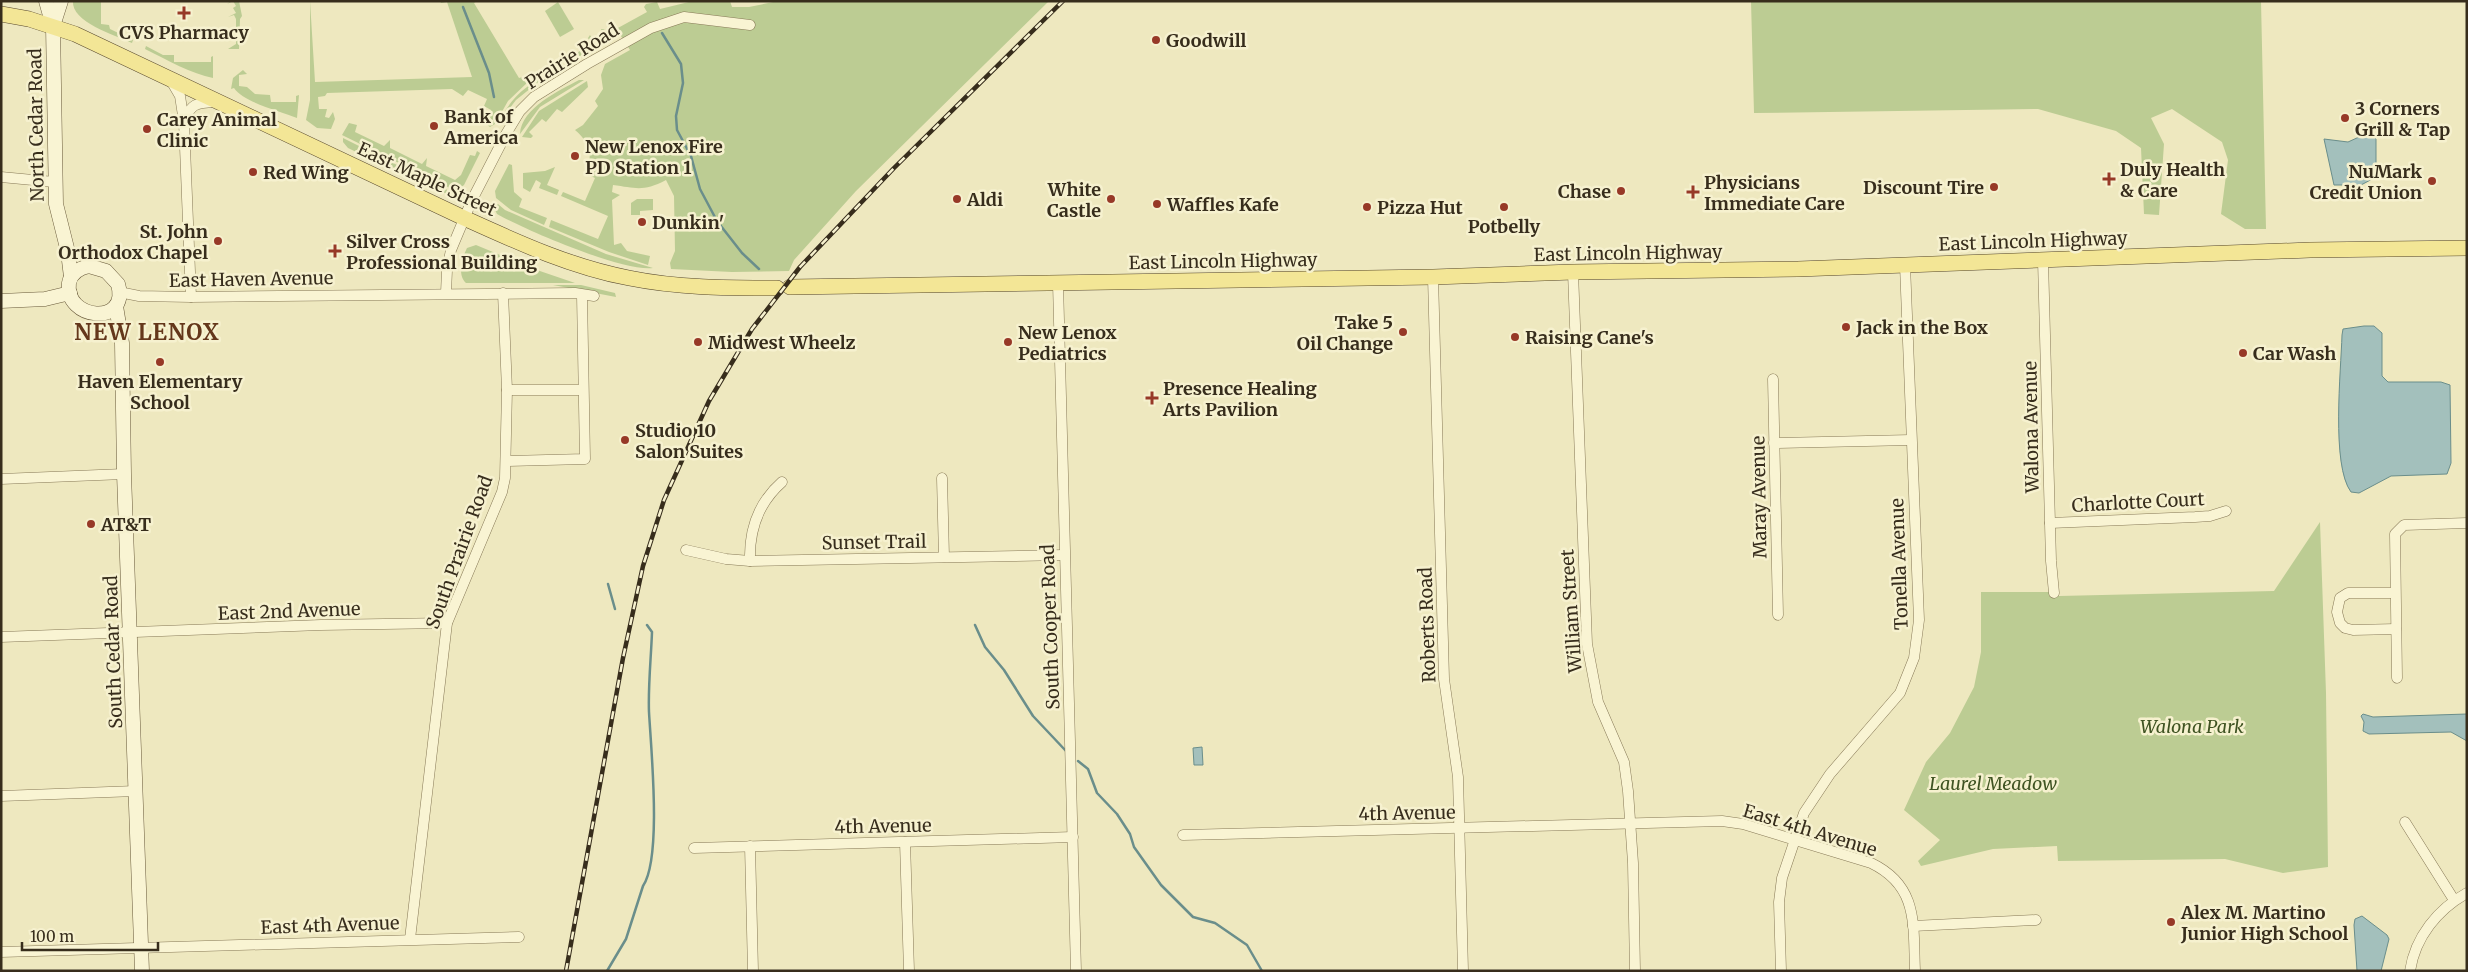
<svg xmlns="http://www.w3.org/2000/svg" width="2468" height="972" font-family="Merriweather,serif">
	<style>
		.green { fill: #bccc93 }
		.water { fill: #a3c0bc; stroke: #6a8e8b }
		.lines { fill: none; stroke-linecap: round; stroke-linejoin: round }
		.stream { stroke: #6a8e8b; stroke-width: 2.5 }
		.street-casing { stroke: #877957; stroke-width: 11 }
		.secondary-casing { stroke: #695a3b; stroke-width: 15 }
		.primary-casing { stroke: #55462c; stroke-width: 16 }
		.street { stroke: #f9f4d3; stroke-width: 10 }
		.secondary { stroke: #f9f4d3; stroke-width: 14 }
		.primary { stroke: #f3e696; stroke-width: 15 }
		.rail-casing { stroke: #372d1c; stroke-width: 4.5 }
		.rail { stroke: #f6f1cf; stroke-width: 2.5; stroke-dasharray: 8; stroke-linecap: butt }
		.poi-dot { fill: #973927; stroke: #f6f1cf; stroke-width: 2 }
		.labels { text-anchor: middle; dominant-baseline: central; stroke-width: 5; stroke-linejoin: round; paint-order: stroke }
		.poi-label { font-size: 18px; font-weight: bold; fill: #372d1c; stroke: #f6f1cf; text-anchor: start }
		.street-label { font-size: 18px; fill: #372d1c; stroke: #f6f1cf }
		.park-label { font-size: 18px; font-style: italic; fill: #3f5322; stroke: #f6f1cf }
		.district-label { font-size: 22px; font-weight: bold; letter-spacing: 1px; fill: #64371b; stroke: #f6f1cf }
	</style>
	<rect width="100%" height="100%" fill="#eee8bf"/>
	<g class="green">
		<path d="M73,1h28v23l8,1 1,4 23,11 -1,3c-17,-8 -61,-21 -59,-42z"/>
		<path d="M231,1h8l3,15 -2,3 -1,30h-11l8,-5v-25l-2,-4 -6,2 8,-4 -3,-5 3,-2 -3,-5 -6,3z"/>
		<path d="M310,1l5,81 157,-5 -25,-75 -6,1 -1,-2h37l-3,2 45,75 7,-2 3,5 -21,20 -13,23 -5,3 -4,-3h5l2,-4 -4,-2 2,-8 -7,-4 3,-7 -19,-9 -5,6 -11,-7 -125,4 -2,3 -7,1 1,12h8l-2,8 4,1 4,-6 2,7 -4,10 -14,-1 -11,-8 4,-20z"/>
		<path d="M693,1h37l2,6h17l29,-6h271l-193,190 -62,69 -5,11 -57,1 -61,-3 -1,-6 5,-12 -1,-55 -8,-16c-23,12 -30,8 -53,5l-1,7 8,3 -8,5 2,45 7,-2 6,8 23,5 -2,9 -39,-13 -60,-25 2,-7 47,19 10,-23 -47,-20 2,-4 22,9 10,-23 -10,-5c9,-18 5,-30 -10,-43l8,-5 15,-19 -3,-5 8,-12 -2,-14 4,-11 25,-14 -11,-17c-8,5 -13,6 -18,-4h3l3,5 40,-22 -3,-5 2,-3 11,-2 3,7z"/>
		<path d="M1751,1h510l5,228h-21l-24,-15 7,-54 -6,-18 -50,-33 -21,9 13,26 -5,71 -15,-1 -3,-66 -25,-17 -78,-22 -284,4z"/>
		<path d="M558,2l16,27 -14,8 -15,-26z"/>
		<path d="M590,35l4,7 -3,8 -24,13 6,-4 -1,-3 19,-12 -3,-6z"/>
		<path d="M146,46l17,9h11v7h37v-5l2,-1v22c-21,-4 -46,-18 -68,-29z"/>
		<path d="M243,70l4,4 -8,1v11l8,1 8,7 15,1 1,7h25v-6l3,-1 -2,23c-16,-7 -53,-15 -63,-30l-3,1 2,-11z"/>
		<path d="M551,72l-35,28 -19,25c14,-27 26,-38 54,-53z"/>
		<path d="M579,80h5l-44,27 -20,27c1,-26 40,-44 59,-54z"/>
		<path d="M587,81l1,6 -26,25 -5,-3 -11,13 -4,-3 -13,13 4,4 -2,2 -9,-1 17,-26z"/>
		<path d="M349,123l8,2 -2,7 29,14 6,-6v8l32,16 5,-6 -1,8 29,14 6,-5 9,-20 5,1 2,-5 3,2 -16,32 -8,6 -112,-55 -2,-1z"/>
		<path d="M343,138l98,49 13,6h-13l-93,-45 -5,-6z"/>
		<path d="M509,164l3,1 2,27 8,7 -3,8 28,11 -3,7 -33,-15 -15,-12 -1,-7z"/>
		<path d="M555,167l-8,18 12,5 -2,5 -18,-7 2,-5 -5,-3 -6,12 -7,-4v-15l22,-2z"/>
		<path d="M653,199v11l-13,1v4h-9v14v-26l6,-4z"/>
		<path d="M498,204l7,6 101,44 47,14c-30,4 -128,-38 -156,-54l-3,-6z"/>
		<path d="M476,245l58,24 41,14h-109c-9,-8 -4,-25 1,-35z"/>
		<path d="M553,285h28l34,8 1,4z"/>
		<path d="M2320,522l6,171 2,174 -45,6 -58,-14 -167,2 -1,-15 -64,3 -72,17 -3,-5 22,-21 -36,-30 22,-48 24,-29 24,-46 7,-35v-60h69l9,4 215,-5z"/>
	</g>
	<g class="water">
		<path d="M2370,132l6,7v38l-15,8h-27l-10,-46 24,3z"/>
		<path d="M2364,326h10l8,7v43l6,6h53l9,3 1,78 -4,11 -56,2 -32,17 -8,-1c-20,-27 -10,-121 -9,-157l1,-6z"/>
		<path d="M2363,714l10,3 94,-3v27l-16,-9 -82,2 -6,-3 1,-9 -3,-6z"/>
		<path d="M1202,747l1,18h-9l-1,-17z"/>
		<path d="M2362,916l25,19 2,4 -8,32h-24l-3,-46 1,-6z"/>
	</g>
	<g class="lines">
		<g class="stream">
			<path d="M463,7l26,66 5,24"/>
			<path d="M662,33l19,31 2,19 -7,33 1,14 14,26 9,33 17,32 25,32 17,16"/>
			<path d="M608,584l7,25"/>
			<path d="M975,625l10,22 19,23 29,46 33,35"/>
			<path d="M1078,761l10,8 9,24 20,21 13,20 4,13 27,38 32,32 22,6 32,22 15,26"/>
			<path d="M607,971l19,-32 17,-53c19,-28 8,-137 6,-174 -1,-26 2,-53 3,-80l-5,-7"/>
		</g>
		<defs>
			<g id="street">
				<path d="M170,79l10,17 4,26 7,175"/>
				<path d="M184,121c7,-18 13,-18 31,-19"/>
				<path d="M1,177l53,5"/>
				<path d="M2043,260l8,301 3,32"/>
				<path d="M1573,272l14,372 11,58 26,60 4,29 5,72 2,108"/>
				<path d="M1433,277l11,402 14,98 5,194"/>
				<path d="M1058,283l18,688"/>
				<path d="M119,292l20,4 52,1 384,-4 19,3"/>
				<path d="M446,293l1,-23 4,-20 21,-50 34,-66 14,-23 14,-14 53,-33 64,-36 33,-11 66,8"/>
				<path d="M1773,379l5,236"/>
				<path d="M507,390h76"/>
				<path d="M1774,443l137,-3"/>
				<path d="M507,461l78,-2 -3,-164"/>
				<path d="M942,478l2,79"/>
				<path d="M1,479l123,-5"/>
				<path d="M2050,523l145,-6 15,-1 16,-5"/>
				<path d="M686,550l40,9 24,2 314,-6"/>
				<path d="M750,561c-1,-31 8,-58 32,-79"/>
				<path d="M2395,593h-47l-8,5 -3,14 3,11 5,5 8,2 43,-1"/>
				<path d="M1,637l320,-12 126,-2"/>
				<path d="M2397,678l-2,-144 9,-9 63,-2"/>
				<path d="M1,796l135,-5"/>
				<path d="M2405,822l49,78"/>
				<path d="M1183,835l539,-14 21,3 128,39c48,23 42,62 44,108"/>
				<path d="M905,842l4,129"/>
				<path d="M750,846l3,125"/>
				<path d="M694,848l379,-11"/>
				<path d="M1913,926l123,-6"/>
				<path d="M410,939l37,-316 55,-131 3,-14 2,-88 -4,-97"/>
				<path d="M1,952l518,-15"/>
				<path d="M1781,971l-2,-69 3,-24 22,-65 26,-39 70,-81 14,-35 5,-38 -14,-355"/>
				<path d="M2410,971c5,-34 28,-62 57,-78"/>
			</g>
			<g id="secondary">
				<path d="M46,1l7,25 3,178 12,48 3,25"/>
				<path d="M53,26l8,-25"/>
				<path d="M89,266l17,5 12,13c12,43 -54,36 -49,-1 2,-11 11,-15 20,-17z"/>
				<path d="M1,301l44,-2 25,-6"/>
				<path d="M116,306l6,37 2,131 18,497"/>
			</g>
			<g id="primary">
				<path d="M1,14l28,5 46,15 389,184c53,24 107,49 165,60 49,10 98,10 148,10"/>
				<path d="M790,287l643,-10 140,-5 225,-3 512,-19 157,-2"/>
			</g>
		</defs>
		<use href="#street" class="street-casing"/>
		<use href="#secondary" class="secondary-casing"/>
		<use href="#primary" class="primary-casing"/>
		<use href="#street" class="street"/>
		<use href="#secondary" class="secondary"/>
		<use href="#primary" class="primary"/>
		<defs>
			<path id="rail" d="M566,971l57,-313 20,-92 21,-66 45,-99 43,-72 48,-62 94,-99 169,-167"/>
		</defs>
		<use href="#rail" class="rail-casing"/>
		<use href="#rail" class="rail"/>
	</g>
	<g class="poi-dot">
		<path d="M181.5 5.5h5v5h5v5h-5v5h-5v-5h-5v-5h5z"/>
		<circle cx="1156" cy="40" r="5"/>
		<circle cx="2345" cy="118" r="5"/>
		<circle cx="434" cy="126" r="5"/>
		<circle cx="147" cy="129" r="5"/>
		<circle cx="575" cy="156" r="5"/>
		<circle cx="253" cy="172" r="5"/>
		<path d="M2106.5 171.5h5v5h5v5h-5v5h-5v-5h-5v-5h5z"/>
		<circle cx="2432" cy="181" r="5"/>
		<circle cx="1994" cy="187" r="5"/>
		<circle cx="1621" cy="191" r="5"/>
		<path d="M1690.5 184.5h5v5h5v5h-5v5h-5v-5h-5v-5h5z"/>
		<circle cx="957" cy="199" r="5"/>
		<circle cx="1111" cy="199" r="5"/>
		<circle cx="1157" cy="204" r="5"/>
		<circle cx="1367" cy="207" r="5"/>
		<circle cx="1504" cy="207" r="5"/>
		<circle cx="642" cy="222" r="5"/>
		<circle cx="218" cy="241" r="5"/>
		<path d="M332.5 243.5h5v5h5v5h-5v5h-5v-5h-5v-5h5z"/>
		<circle cx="1846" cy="327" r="5"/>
		<circle cx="1403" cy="332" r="5"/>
		<circle cx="1515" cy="337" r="5"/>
		<circle cx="698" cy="342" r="5"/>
		<circle cx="1008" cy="342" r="5"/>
		<circle cx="2243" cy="353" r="5"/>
		<circle cx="160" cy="362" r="5"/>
		<path d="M1149.5 390.5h5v5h5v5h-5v5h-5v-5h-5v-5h5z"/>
		<circle cx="625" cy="440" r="5"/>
		<circle cx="91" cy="524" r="5"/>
		<circle cx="2171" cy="922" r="5"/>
	</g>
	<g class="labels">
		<g class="poi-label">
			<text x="184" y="32" text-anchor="middle">CVS Pharmacy</text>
			<text x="1166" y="40">Goodwill</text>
			<text x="2355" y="108">3 Corners<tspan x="2355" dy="21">Grill &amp; Tap</tspan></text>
			<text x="444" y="116">Bank of<tspan x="444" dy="21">America</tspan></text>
			<text x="157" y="119">Carey Animal<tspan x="157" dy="21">Clinic</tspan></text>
			<text x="585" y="146">New Lenox Fire<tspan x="585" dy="21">PD Station 1</tspan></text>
			<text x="2120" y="169">Duly Health<tspan x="2120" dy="21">&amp; Care</tspan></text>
			<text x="2422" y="171" text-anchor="end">NuMark<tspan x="2422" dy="21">Credit Union</tspan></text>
			<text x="263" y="172">Red Wing</text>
			<text x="1704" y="182">Physicians<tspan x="1704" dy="21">Immediate Care</tspan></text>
			<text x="1984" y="187" text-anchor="end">Discount Tire</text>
			<text x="1101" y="189" text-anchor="end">White<tspan x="1101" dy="21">Castle</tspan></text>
			<text x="1611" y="191" text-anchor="end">Chase</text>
			<text x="967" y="199">Aldi</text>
			<text x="1167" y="204">Waffles Kafe</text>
			<text x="1377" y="207">Pizza Hut</text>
			<text x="652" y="222">Dunkin'</text>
			<text x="1504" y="226" text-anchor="middle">Potbelly</text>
			<text x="208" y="231" text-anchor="end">St. John<tspan x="208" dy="21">Orthodox Chapel</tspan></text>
			<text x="346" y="241">Silver Cross<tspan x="346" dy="21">Professional Building</tspan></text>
			<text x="1393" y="322" text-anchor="end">Take 5<tspan x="1393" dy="21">Oil Change</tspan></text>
			<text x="1856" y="327">Jack in the Box</text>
			<text x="1018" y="332">New Lenox<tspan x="1018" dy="21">Pediatrics</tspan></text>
			<text x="1525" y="337">Raising Cane's</text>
			<text x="708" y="342">Midwest Wheelz</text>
			<text x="2253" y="353">Car Wash</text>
			<text x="160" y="381" text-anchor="middle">Haven Elementary<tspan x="160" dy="21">School</tspan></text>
			<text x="1163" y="388">Presence Healing<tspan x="1163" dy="21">Arts Pavilion</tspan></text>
			<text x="635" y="430">Studio 10<tspan x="635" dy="21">Salon Suites</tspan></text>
			<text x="101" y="524">AT&amp;T</text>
			<text x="2181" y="912">Alex M. Martino<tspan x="2181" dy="21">Junior High School</tspan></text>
		</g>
		<g class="street-label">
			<text transform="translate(572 56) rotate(-32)">Prairie Road</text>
			<text transform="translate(36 125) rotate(-91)">North Cedar Road</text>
			<text transform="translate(427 179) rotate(25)">East Maple Street</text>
			<text transform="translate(2033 241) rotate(-2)">East Lincoln Highway</text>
			<text transform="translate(1628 253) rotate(-1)">East Lincoln Highway</text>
			<text transform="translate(1223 261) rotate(-1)">East Lincoln Highway</text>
			<text transform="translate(251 279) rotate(-1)">East Haven Avenue</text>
			<text transform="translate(2031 427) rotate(-91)">Walona Avenue</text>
			<text transform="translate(1759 497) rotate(-91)">Maray Avenue</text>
			<text transform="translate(2138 502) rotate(-3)">Charlotte Court</text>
			<text transform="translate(874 542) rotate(-1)">Sunset Trail</text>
			<text transform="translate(459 552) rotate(-70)">South Prairie Road</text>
			<text transform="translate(1899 564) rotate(-92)">Tonella Avenue</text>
			<text transform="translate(289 611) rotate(-2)">East 2nd Avenue</text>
			<text transform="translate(1571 611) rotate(-94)">William Street</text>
			<text transform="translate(1427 625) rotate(-92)">Roberts Road</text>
			<text transform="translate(1050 627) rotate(-92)">South Cooper Road</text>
			<text transform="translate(113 652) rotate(-92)">South Cedar Road</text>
			<text transform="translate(1407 813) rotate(-1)">4th Avenue</text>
			<text transform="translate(883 826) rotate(-1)">4th Avenue</text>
			<text transform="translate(1810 830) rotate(17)">East 4th Avenue</text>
			<text transform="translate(330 925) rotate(-2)">East 4th Avenue</text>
		</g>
		<g class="park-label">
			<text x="2192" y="726">Walona Park</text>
			<text x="1993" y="783">Laurel Meadow</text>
		</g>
		<g class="district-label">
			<text x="147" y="332">NEW LENOX</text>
		</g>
	</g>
	<rect width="2468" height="972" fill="none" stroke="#372d1c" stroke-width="5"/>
	<path d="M22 942v8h136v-8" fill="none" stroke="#372d1c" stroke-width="2.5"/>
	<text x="30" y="942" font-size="15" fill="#372d1c" stroke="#f6f1cf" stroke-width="4" paint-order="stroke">100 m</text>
</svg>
